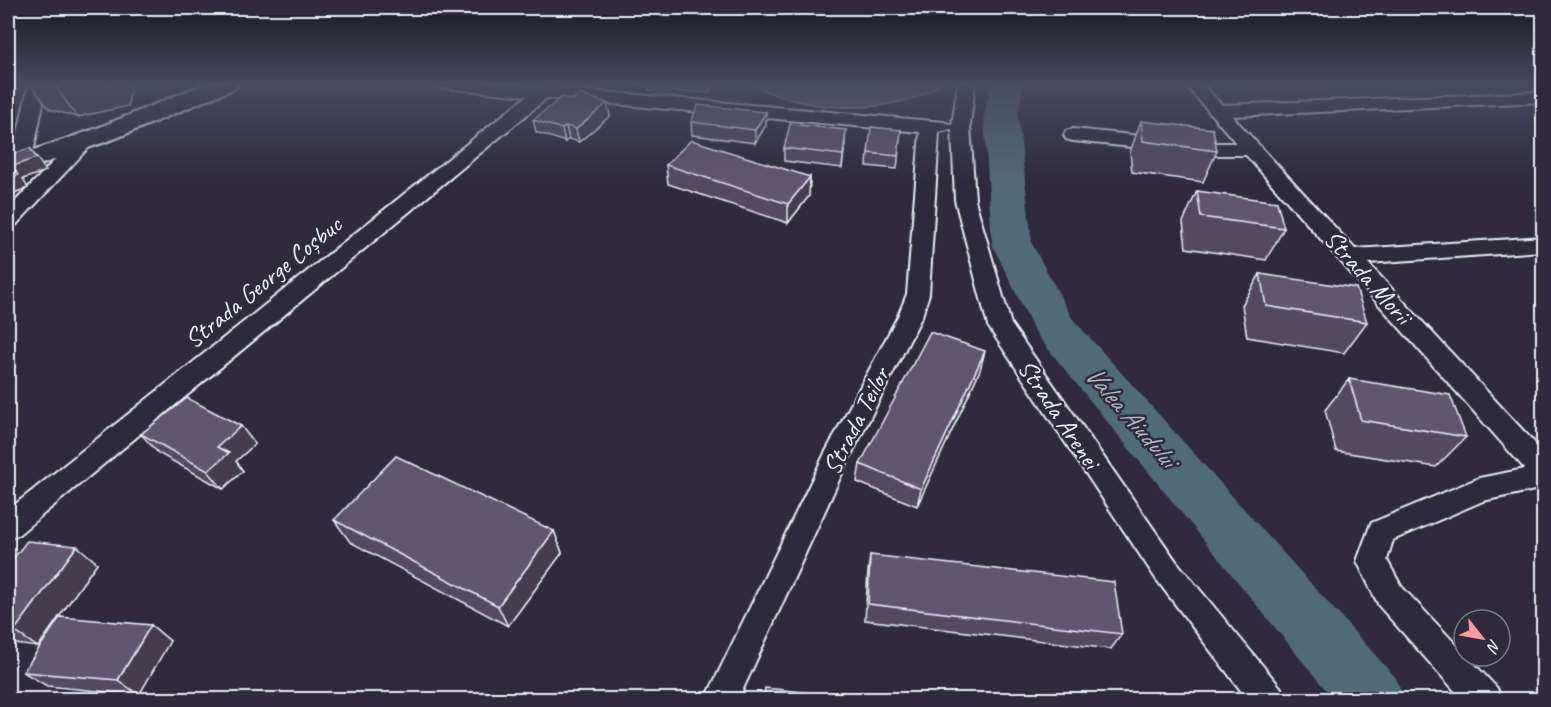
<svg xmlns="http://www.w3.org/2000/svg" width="1551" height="707" font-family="Caveat,sans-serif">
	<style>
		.green { fill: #5d685c; stroke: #a2acaa; stroke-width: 1.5 }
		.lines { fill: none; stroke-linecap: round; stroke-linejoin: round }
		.river { fill: #516a7a; fill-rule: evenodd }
		.street-casing { stroke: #e8f1f8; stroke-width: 4 }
		.secondary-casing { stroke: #e8f1f8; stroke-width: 5 }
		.street { fill: #2f2a3d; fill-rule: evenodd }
		.secondary { fill: #2f2a3d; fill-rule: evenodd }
		.wall { fill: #544962; stroke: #e8f1f8; stroke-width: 1.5 }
		.shaded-wall { fill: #453c50; stroke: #e8f1f8; stroke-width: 1.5 }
		.building { fill: #625572; stroke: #e8f1f8; stroke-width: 1.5 }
		.labels { text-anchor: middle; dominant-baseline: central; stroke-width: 5; stroke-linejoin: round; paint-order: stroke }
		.street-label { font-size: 26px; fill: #e8f1f8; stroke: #2f2a3d }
		.water-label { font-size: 27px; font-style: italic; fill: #acbbc6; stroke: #2f2a3d }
	</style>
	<rect width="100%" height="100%" fill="#2f2a3d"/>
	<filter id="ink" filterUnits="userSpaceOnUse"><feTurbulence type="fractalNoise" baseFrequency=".0167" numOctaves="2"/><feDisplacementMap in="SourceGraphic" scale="12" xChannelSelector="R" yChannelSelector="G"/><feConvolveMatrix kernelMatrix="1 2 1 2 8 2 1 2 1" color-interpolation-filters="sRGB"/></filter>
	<g filter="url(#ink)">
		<path class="green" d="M752,83h189c-39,35 -148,29 -189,0z"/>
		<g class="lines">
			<path class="river" d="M991,83h32l-5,33 14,128 40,74 324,360 8,22h-70l-294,-361 -7,-11 -41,-84 -8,-128z"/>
			<defs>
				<g id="street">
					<path d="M29,83h18l-16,80 -3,4 -20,4v-12h4z"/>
					<path d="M433,83h64l42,4 5,-4h18l-4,5 386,34 8,3 6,-42h17l-5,42 5,75 36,124 165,237 105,127 4,12h-37l-92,-121 -168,-253 -33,-126 -3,-71 -13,3 -10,162 -7,22 -76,149 -108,235h-33l119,-245 74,-139 9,-22 13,-162 -373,-34 -529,437 -10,3v-28l519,-414 -85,-8 -6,-1z"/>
					<path d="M1184,83h17l21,22 322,-13v10l-312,14 123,133 189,-12v14l-176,12 176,190v35l-61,13 -90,39 -6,20 14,26 96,102 4,12h-38l-84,-94 -22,-45 14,-38 108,-45 46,-9 -279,-314h-35l-138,-14 -7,-2 -2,-4 2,-4 7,-2 138,14h25z"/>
					<path d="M84,135l7,2 2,4 -2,4 -76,81 -7,1v-18l69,-72z"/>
				</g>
				<path id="secondary" d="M207,83h32l-4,5 -119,50 -108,38v-17l90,-31z"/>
			</defs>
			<use href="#street" class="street-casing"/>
			<use href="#secondary" class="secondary-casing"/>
			<use href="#street" class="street"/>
			<use href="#secondary" class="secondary"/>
		</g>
		<g class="wall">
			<path d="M30,83h96l4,5 -2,18 -51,11 -28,-8z"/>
			<path d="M620,83h92l-2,10 -61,-3 -1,-4z"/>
			<path d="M572,100l35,3 3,13 -31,26 -10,-3 -4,3 -29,-10 -3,-12z"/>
			<path d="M766,112v13l-11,18 -63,-8 -1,-13z"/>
			<path d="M1141,121l76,30 -14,31 -71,-10 -2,-20z"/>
			<path d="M901,130l-4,39 -30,-3 1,-13z"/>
			<path d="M845,143l-3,25 -58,-7v-13z"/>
			<path d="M666,165l144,12 -1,19 -21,27 -120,-39z"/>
			<path d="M1197,191l87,37 -18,32 -80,-12 -3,-26z"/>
			<path d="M1260,274l107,48 -23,31 -97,-16 -5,-32z"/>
			<path d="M980,370l-63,136 -60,-24 3,-18z"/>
			<path d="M1349,379l117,58 -30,30 -100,-16 -11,-41z"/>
			<path d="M141,434l114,10 -19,17 7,10 -20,18 -65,-36z"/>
			<path d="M334,520l220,11 8,22 -54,73 -158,-84z"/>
			<path d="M870,555l252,79 -11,15 -246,-29 3,-49z"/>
			<path d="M97,563l-59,84 -30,-4v-78z"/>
			<path d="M151,625l19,16 -31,54 -92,-9 -24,-14z"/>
		</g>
		<g class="shaded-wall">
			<path d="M75,83h51l4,5 -2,18 -51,11 -21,-30z"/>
			<path d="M607,103l3,13 -31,26 -3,-13z"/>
			<path d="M766,112v13l-11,18v-13z"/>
			<path d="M566,126l3,13 -4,3 -3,-13z"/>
			<path d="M846,130l-1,13 -3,25 1,-13z"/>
			<path d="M30,148l16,23 -23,8 5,9 -20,7v-17l5,-12z"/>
			<path d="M810,177l-1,19 -21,27v-19z"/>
			<path d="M985,351l-5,19 -63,136 4,-17z"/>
			<path d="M241,426l14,18 -19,17 7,10 -20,18 -15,-18 9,-24z"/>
			<path d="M554,531l8,22 -54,73 -10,-20z"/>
			<path d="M77,546l20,17 -59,84 -24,-16z"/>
			<path d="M151,625l19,16 -31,54 -21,-15z"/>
		</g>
		<g class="building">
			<path d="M42,83h33l-19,4z"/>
			<path d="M579,94l28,9 -31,26 -10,-3 -4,3 -29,-9 29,-23 10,3z"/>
			<path d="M698,105l68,7 -11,18 -64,-8z"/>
			<path d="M1141,121l72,8 4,22 -74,-10z"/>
			<path d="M790,124l56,6 -3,25 -59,-7z"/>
			<path d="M871,127l30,3 -3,26 -30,-3z"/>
			<path d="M691,140l119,37 -22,27 -122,-39z"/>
			<path d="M30,148l6,10 -23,8 5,9 -10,3v-22z"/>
			<path d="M1197,191l80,11 7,26 -83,-11z"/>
			<path d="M1260,274l96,14 11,34 -101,-16z"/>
			<path d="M930,332l55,19 -64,138 -61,-25z"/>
			<path d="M1349,379l101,16 16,42 -105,-17z"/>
			<path d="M187,398l54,28 -24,21 12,6 -21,18 -67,-37z"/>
			<path d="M396,456l158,75 -56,75 -164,-86z"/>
			<path d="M27,541l50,5 -63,85 -6,-1v-65z"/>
			<path d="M870,555l244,27 8,52 -254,-30z"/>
			<path d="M60,617l91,8 -33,55 -95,-8z"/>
			<path d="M765,688l105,11h-107z"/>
		</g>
	</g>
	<linearGradient id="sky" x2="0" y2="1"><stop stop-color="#1a1722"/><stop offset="0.46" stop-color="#474a62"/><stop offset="1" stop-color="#474a62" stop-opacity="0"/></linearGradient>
	<rect width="1551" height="182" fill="url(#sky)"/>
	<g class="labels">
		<g class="street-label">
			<text transform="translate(1368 277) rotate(48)">Strada Morii</text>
			<text transform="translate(263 282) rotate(-39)">Strada George Coșbuc</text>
			<text transform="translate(1059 414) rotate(56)">Strada Arenei</text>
			<text transform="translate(856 421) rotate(-63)">Strada Teilor</text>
		</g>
		<g class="water-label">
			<text transform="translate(1131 416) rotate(49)">Valea Aiudului</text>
		</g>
	</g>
	<rect width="1551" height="707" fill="none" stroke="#2f2a3d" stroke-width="30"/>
	<rect x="15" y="15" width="1521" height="677" fill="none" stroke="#e8f1f8" stroke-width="2" filter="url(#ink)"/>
	<g transform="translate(1482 638) rotate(121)"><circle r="28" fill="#2f2a3d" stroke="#797a88" stroke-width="1.5"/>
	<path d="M0-4.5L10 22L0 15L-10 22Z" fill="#ff9aa2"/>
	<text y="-9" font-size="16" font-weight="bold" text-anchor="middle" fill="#e8f1f8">N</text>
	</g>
</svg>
